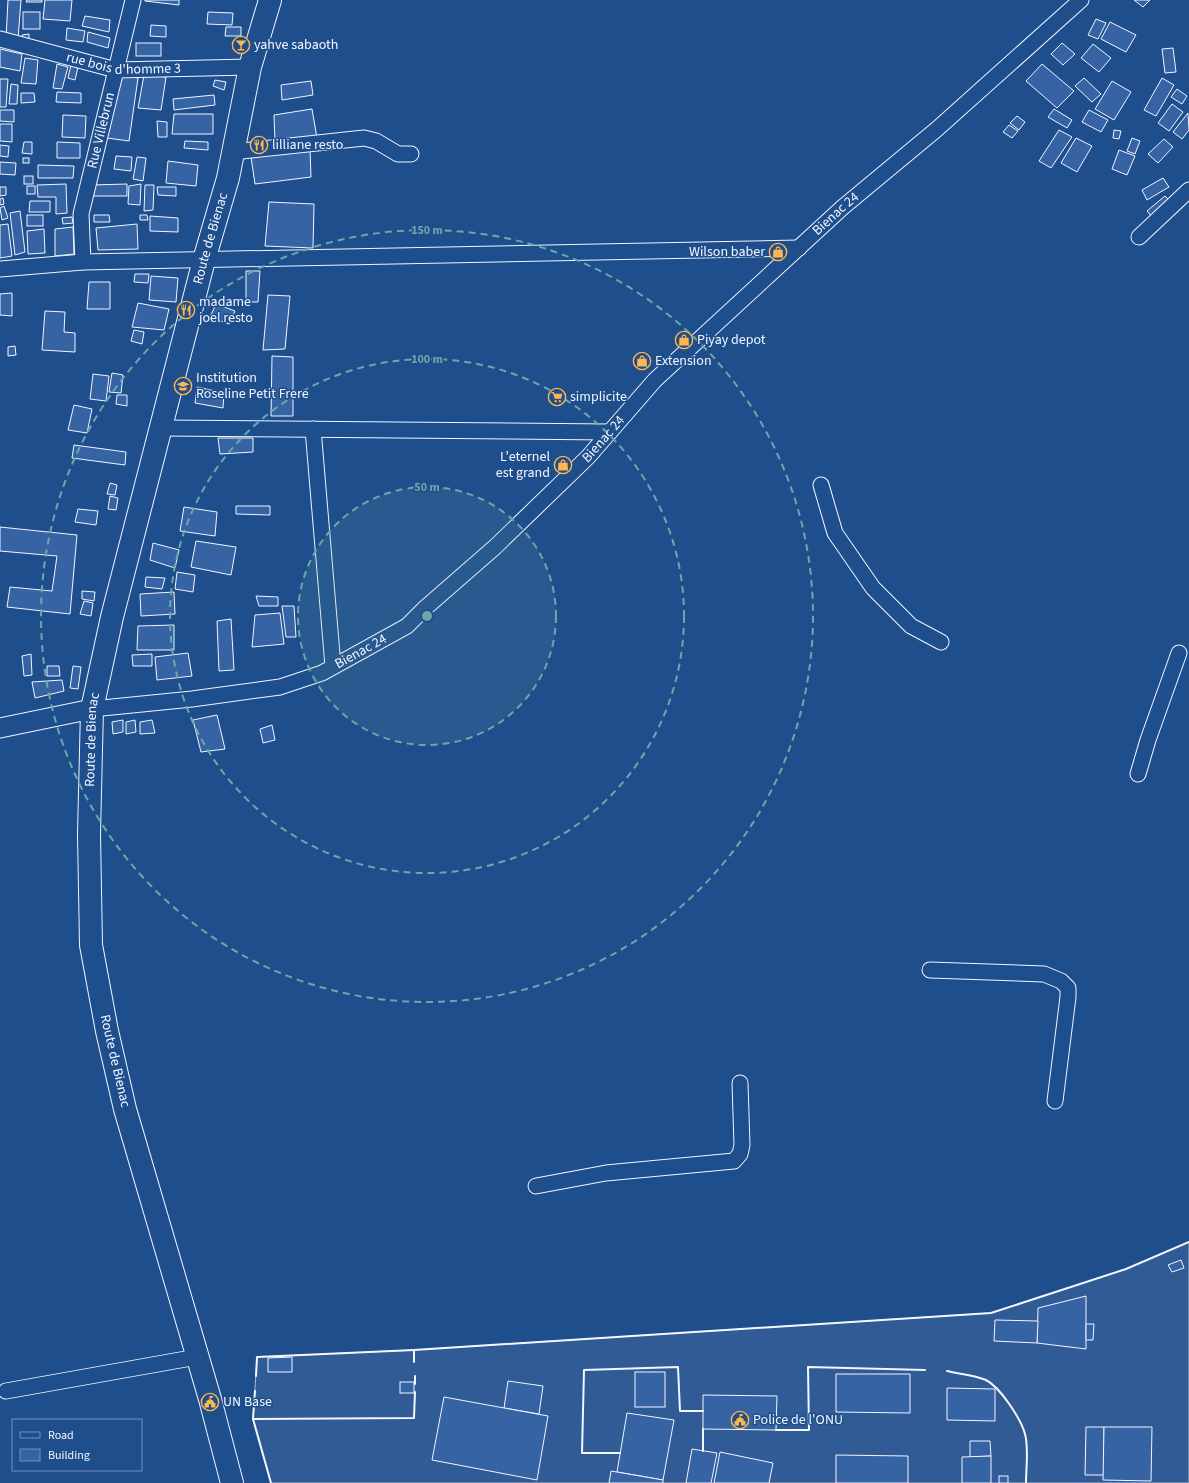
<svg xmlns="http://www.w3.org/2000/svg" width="1189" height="1483" font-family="'Source Sans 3',sans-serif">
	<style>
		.built { fill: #305b95; stroke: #a8bbd7 }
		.building { fill: #3563a3; stroke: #f2f6ff }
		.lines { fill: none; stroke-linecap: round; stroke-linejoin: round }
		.minor-casing { stroke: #f2f6ff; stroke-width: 17 }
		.tertiary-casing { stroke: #f2f6ff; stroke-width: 21 }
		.secondary-casing { stroke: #f2f6ff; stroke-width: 24 }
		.minor { stroke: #1f4e8c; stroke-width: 15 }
		.tertiary { stroke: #1f4e8c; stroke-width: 19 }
		.secondary { stroke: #1f4e8c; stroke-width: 22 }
		.wall { stroke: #f2f6ff; stroke-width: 2 }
		.ring { fill: none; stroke: #6aa9a8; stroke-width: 2; stroke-dasharray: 7 5 }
		.labels { text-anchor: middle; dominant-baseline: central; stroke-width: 3; stroke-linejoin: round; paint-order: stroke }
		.poi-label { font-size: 14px; fill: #f2f6ff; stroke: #1f4e8c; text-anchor: start }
		.street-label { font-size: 14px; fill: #f2f6ff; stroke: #1f4e8c }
		.centre { fill: #6aa9a8; stroke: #1f4e8c; stroke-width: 2 }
		.ring-label { font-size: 12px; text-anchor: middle; font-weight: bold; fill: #6aa9a8; stroke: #1f4e8c; stroke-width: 3; stroke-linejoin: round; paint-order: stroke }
	</style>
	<rect width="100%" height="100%" fill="#1f4e8c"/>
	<path class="built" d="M1189,1242v241h-918l-18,-64 4,-62 157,-7 577,-37 135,-44z"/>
	<g class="building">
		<path d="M8,0h13l-3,39h-12z"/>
		<path d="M27,0h15v2h-16z"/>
		<path d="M45,0h27l-2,21 -27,-2z"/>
		<path d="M145,0h34v5l-34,-4z"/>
		<path d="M1134,0h16l-7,7z"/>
		<rect x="23" y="12" width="17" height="17"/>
		<path d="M208,12l25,1 -1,12 -25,-1z"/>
		<path d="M85,16l25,4 -1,12 -27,-6z"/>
		<path d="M1096,19l10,4 -8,16 -10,-4z"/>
		<path d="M1110,22l26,13 -10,17 -25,-13z"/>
		<path d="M151,25l15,1v11l-16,-1z"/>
		<path d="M226,27h15v9h-16z"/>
		<path d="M67,28l18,3 -2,11 -17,-2z"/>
		<path d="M88,32l22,6 -2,10 -21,-6z"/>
		<path d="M29,34v8h-7v-7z"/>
		<rect x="136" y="43" width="25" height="13"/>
		<path d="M1062,43l13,11 -12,11 -12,-11z"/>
		<path d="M1093,44l18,14 -12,14 -18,-14z"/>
		<path d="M1173,48l3,24 -11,1 -3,-24z"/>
		<path d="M0,49l22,5 -2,17 -20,-4z"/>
		<path d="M25,58l13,2 -2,24 -15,-1z"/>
		<path d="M57,64l11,3 -6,22 -9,-1z"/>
		<path d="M1042,64l32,27 -17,17 -31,-27z"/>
		<path d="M71,65l7,2 -3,13 -7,-2z"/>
		<path d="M116,74l22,4 -9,63 -22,-3z"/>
		<path d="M144,75l22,2 -5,33 -23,-2z"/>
		<path d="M1084,78l17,16 -9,8 -17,-16z"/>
		<path d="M1162,78l12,7 -18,31 -12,-6z"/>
		<path d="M0,79h8l-2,28h-6z"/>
		<path d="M215,80l11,2 -2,8 -11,-4z"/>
		<path d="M311,81l2,14 -31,5 -1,-15z"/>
		<path d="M1112,81l19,11 -17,28 -19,-11z"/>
		<path d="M11,84l7,1 -1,19h-8z"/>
		<path d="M1177,89l10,7 -5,8 -11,-7z"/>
		<path d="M57,92l24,1v10l-25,-1z"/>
		<path d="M21,93h13l1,9 -14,1z"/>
		<path d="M214,95l1,10 -41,5 -1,-11z"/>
		<path d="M1172,104l11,8 -14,19 -11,-8z"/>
		<path d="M312,109l5,29 -42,5 -1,-28z"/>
		<path d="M1054,109l18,11 -5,8 -19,-11z"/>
		<path d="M0,110h14v12l-14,-1z"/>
		<path d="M1089,110l19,10 -7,12 -19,-10z"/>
		<path d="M1188,113l1,17 -7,9 -9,-7z"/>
		<path d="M174,114h39v20h-41z"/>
		<path d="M63,115l23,1 -1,22 -23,-1z"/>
		<path d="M1017,116l8,6 -6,8 -9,-7z"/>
		<path d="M157,121l10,1v15h-9z"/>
		<path d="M0,124h12v18l-12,-1z"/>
		<path d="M1009,125l9,6 -6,7 -9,-6z"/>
		<path d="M1059,130l13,7 -21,31 -12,-7z"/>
		<path d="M1114,130l7,1 -2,8 -6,-1z"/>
		<path d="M1076,138l16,8 -15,26 -16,-9z"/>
		<path d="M1132,138l8,3 -5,13 -8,-3z"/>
		<path d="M1164,139l9,8 -15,16 -10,-9z"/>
		<path d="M185,141l23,1v8l-24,-2z"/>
		<path d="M24,142h8v12l-10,-1z"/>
		<path d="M57,142l23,1v15h-23z"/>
		<path d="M0,145l9,1 -1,11 -8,-1z"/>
		<path d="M310,150l1,27 -56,7 -4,-27z"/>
		<path d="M1119,150l16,6 -8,19 -15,-6z"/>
		<path d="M116,156l16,1 -1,14 -17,-2z"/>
		<path d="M137,157l9,1 -3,23 -10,-2z"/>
		<rect x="23" y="158" width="6" height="5"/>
		<path d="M168,161l30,4 -2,21 -30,-3z"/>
		<path d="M0,162l16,1 -1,12 -15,-1z"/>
		<path d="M38,165l36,1 -1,12h-35z"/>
		<rect x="24" y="176" width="9" height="8"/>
		<path d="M1163,178l6,9 -22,13 -5,-10z"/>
		<path d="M66,184l1,29 -11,1v-17h-18l-1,-12z"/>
		<path d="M127,184v12h-36v-11z"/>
		<path d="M141,184l-1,21 -12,-1 1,-18z"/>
		<path d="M145,185h9l-1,25 -9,1z"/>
		<rect x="27" y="186" width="8" height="8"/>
		<path d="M0,187h6v8l-6,1z"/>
		<path d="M157,187h19v9l-18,-1z"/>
		<path d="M1165,196l7,7 -19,15 -6,-7z"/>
		<path d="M3,198l1,6 -4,1v-6z"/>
		<path d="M30,201h20v11h-21z"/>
		<path d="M269,202l45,2 -1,44 -48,-2z"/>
		<path d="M4,206l4,12 -6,2 -2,-12z"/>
		<path d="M20,211l5,41 -10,3 -5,-42z"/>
		<rect x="27" y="215" width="16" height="11"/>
		<path d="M94,215h15l1,7h-16z"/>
		<path d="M140,215h7l1,5h-8z"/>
		<path d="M150,216l28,2v14l-28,-1z"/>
		<path d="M72,217l1,6 -10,1 -1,-6z"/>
		<path d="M8,224l4,32 -12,2v-33z"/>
		<path d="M137,224l1,25 -40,1 -2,-22z"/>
		<path d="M73,227l1,27 -19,2v-27z"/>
		<path d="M44,229l1,24 -17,1 -1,-23z"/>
		<path d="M246,271h14l-2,31h-12z"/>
		<path d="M135,274h14l-1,9 -14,-1z"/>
		<path d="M151,276l27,2 -2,24 -27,-2z"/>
		<path d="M89,282h21v27h-23z"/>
		<path d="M12,293v23l-12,-1v-21z"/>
		<path d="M268,295l22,1 -5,53 -22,1z"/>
		<path d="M138,303l31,6 -5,21 -32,-3z"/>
		<path d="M216,304l19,7 -6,13 -19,-7z"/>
		<path d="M45,311l20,1 -1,20 11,1v19l-33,-2z"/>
		<path d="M134,330l10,2 -2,12 -11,-3z"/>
		<path d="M15,346l1,9 -8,1v-9z"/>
		<path d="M272,356l21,1v59h-22z"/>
		<path d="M112,373l11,2 -2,18 -12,-1z"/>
		<path d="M93,374l16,2 -3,25 -16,-2z"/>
		<path d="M197,387l27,6 -1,15 -28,-5z"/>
		<path d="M117,395h10v11l-11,-2z"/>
		<path d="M74,405l18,4 -5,24 -19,-3z"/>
		<path d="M218,438h35v14l-33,2z"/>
		<path d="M74,445l52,7 -1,13 -53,-7z"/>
		<path d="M110,483l7,2 -2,10 -8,-1z"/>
		<path d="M110,496l8,2 -2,12 -8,-1z"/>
		<path d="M236,506h34v9l-34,-1z"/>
		<path d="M184,507l33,5 -2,24 -35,-5z"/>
		<path d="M78,509l20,2 -2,14 -21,-3z"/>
		<path d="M0,527l77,8 -7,79 -63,-7 3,-20 42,4 5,-35 -57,-5z"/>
		<path d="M196,541l40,6 -5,28 -40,-8z"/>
		<path d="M153,543l26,7 -4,18 -25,-8z"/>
		<path d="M177,572l18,3 -2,17 -18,-3z"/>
		<path d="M146,577l19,1 -3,11 -17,-2z"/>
		<path d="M82,591l13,1 -1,9 -12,-2z"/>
		<path d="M174,592l1,22 -34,2 -1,-22z"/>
		<path d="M256,596l22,1v9h-19z"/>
		<path d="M84,601l9,2 -2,13 -11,-2z"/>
		<path d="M282,606h12l2,31h-10z"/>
		<path d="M280,613l4,31 -32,3 3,-32z"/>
		<path d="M231,619l3,51 -15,1 -2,-50z"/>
		<path d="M174,625v25h-37l1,-24z"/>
		<path d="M188,653l4,23 -35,4 -2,-23z"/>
		<path d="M31,654l1,21 -8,1 -2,-20z"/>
		<path d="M152,654v12h-19l-1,-11z"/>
		<path d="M47,666h12l1,10h-13z"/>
		<path d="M73,666l8,1 -3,22 -8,-1z"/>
		<path d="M62,680l2,11 -29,7 -3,-16z"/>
		<path d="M217,715l8,34 -24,3 -8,-32z"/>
		<path d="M123,720v12l-10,2 -1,-12z"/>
		<path d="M135,720l1,12 -10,2v-12z"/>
		<path d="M152,720l3,13 -15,1v-12z"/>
		<path d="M272,725l3,15 -12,3 -3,-14z"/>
		<path d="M1181,1260l3,8 -12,4 -4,-7z"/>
		<path d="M1086,1296v53l-49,-6 1,-35z"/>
		<path d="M995,1320l43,1 -1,22 -43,-2z"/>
		<path d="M1086,1324h8l-1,16h-7z"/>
		<path d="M292,1357v15h-24v-14z"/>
		<rect x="635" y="1372" width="30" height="35"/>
		<path d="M836,1374h74v39l-74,-1z"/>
		<path d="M508,1381l35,5 -4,28 -35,-6z"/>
		<rect x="400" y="1382" width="14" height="11"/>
		<path d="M947,1388l48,1v32l-48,-1z"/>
		<path d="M703,1395l74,1 -1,34 -73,-1z"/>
		<path d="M444,1397l104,19 -11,64 -105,-20z"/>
		<path d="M627,1413l47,7 -11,60 -46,-8z"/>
		<path d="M1086,1427h18v48h-19z"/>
		<path d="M1104,1427h48l-1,54 -48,-1z"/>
		<path d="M970,1441h20l1,15 -21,1z"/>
		<path d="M692,1449l25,4 -6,30h-25z"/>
		<path d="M720,1452l53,11 -4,20h-55z"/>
		<path d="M836,1455l72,1v27h-72z"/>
		<path d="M991,1456v27h-29v-26z"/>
		<path d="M611,1471l52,9v3h-54z"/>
		<rect x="999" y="1476" width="9" height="7"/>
	</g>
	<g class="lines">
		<defs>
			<g id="minor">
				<path id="s1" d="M0,39l116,31 134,-3"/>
				<path d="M233,152l131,-14 12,3 22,13h13"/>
				<path d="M1139,237l50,-47"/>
				<path id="s2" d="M83,262l-2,-48 52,-214"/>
				<path d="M0,269l83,-7 716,-14"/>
				<path d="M161,428l449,4"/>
				<path d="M313,429l20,237"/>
				<path d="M821,485l14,48 38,55 38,38 30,16"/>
				<path id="s3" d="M92,709l100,-10 88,-12 42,-14 85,-47 17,-17 71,-62 93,-90 67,-77 188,-173 94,-78 144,-129"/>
				<path d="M1138,774l10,-34 31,-87"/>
				<path d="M930,970l114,4 17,7 7,7v9l-13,104"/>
				<path d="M536,1186l70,-13 128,-12 6,-7 2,-9 -2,-62"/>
				<path d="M6,1391l191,-34"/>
			</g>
			<path id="tertiary" d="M0,728l92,-19"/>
			<g id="secondary">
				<path id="s4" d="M232,1483l-22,-84 -85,-290 -18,-78 -16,-86 -2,-111 3,-125 20,-92 92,-357 24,-82 22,-111 20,-67"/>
			</g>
		</defs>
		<use href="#minor" class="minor-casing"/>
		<use href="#tertiary" class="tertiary-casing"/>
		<use href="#secondary" class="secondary-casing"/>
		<use href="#minor" class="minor"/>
		<use href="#tertiary" class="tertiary"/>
		<use href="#secondary" class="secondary"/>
		<g class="wall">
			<path d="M414,1350v12"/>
			<path d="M947,1371c12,3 27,4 39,9 14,7 35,39 39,54 4,15 1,33 1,49"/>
			<path d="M256,1376l1,-19 157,-7 577,-37 135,-44 63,-27"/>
			<path d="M415,1384v-8"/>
			<path d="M255,1391l-2,28 18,64"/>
			<path d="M253,1419l161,-1 1,-26"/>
			<path d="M703,1429v22"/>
			<path d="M776,1430h33l-1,-63 117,3"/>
			<path d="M620,1453h-38l2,-83 94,-3 2,44h23"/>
		</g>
	</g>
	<circle cx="427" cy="616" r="129" fill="#6aa9a8" fill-opacity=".12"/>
	<g class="ring">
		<circle cx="427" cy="616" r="129"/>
		<circle cx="427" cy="616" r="257"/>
		<circle cx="427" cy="616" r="386"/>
	</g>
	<defs>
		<symbol id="bar-ring" viewBox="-11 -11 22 22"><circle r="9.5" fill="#1f4e8c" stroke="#ffb74d" stroke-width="1.5"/><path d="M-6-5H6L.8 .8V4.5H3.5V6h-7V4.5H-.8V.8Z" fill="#ffb74d"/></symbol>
		<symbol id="restaurant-ring" viewBox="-11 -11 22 22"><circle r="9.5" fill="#1f4e8c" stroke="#ffb74d" stroke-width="1.5"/><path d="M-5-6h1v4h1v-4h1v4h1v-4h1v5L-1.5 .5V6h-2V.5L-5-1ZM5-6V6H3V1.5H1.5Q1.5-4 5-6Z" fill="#ffb74d"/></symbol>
		<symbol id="shop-ring" viewBox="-11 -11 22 22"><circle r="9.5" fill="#1f4e8c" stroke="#ffb74d" stroke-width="1.5"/><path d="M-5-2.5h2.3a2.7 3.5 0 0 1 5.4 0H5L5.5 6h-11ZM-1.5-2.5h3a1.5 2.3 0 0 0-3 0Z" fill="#ffb74d"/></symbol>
		<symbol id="school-ring" viewBox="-11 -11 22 22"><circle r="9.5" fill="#1f4e8c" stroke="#ffb74d" stroke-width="1.5"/><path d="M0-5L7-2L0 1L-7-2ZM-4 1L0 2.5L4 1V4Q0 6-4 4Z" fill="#ffb74d"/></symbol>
		<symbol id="supermarket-ring" viewBox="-11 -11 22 22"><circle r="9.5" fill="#1f4e8c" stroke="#ffb74d" stroke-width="1.5"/><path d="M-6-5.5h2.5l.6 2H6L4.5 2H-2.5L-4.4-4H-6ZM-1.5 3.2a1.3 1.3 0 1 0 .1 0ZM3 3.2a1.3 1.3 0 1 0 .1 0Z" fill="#ffb74d"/></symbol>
		<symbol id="civic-ring" viewBox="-11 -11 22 22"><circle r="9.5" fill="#1f4e8c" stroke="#ffb74d" stroke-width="1.5"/><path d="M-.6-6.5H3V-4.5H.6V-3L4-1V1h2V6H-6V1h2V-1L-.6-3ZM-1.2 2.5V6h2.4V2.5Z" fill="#ffb74d"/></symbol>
	</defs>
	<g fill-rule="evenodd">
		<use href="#bar-ring" x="231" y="35" width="20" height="20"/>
		<use href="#restaurant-ring" x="249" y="135" width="20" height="20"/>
		<use href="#shop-ring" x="768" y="242" width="20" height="20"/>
		<use href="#restaurant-ring" x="176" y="300" width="20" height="20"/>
		<use href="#shop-ring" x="674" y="330" width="20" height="20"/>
		<use href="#shop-ring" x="632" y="351" width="20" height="20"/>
		<use href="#school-ring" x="173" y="376" width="20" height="20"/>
		<use href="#supermarket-ring" x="547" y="387" width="20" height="20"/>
		<use href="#shop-ring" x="553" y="455" width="20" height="20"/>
		<use href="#civic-ring" x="200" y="1392" width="20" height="20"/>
		<use href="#civic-ring" x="730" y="1410" width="20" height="20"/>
	</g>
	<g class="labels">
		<g class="poi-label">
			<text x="254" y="45">yahve sabaoth</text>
			<text x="272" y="145">lilliane resto</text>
			<text x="765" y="252" text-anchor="end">Wilson baber</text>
			<text x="199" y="302">madame<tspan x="199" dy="16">joel resto</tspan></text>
			<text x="697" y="340">Piyay depot</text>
			<text x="655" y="361">Extension</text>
			<text x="196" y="378">Institution<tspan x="196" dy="16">Roseline Petit Frere</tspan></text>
			<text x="570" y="397">simplicite</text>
			<text x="550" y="457" text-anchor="end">L'eternel<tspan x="550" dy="16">est grand</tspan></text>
			<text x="223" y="1402">UN Base</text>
			<text x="753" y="1420">Police de l'ONU</text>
		</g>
		<g class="street-label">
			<text stroke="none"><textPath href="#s1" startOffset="127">rue bois d'homme 3</textPath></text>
			<text stroke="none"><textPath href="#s2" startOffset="134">Rue Villebrun</textPath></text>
			<text stroke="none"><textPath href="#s3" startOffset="926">Bienac 24</textPath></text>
			<text stroke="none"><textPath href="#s4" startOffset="1278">Route de Bienac</textPath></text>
			<text stroke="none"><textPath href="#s3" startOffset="602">Bienac 24</textPath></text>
			<text stroke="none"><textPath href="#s3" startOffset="278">Bienac 24</textPath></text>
			<text stroke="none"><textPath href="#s4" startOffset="762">Route de Bienac</textPath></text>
			<text transform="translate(115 1061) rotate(77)">Route de Bienac</text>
		</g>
	</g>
	<circle cx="427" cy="616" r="6" class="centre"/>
	<g class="ring-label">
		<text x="427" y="234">150 m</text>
		<text x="427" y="363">100 m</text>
		<text x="427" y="491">50 m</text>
	</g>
	<rect x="12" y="1419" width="130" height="52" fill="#1f4e8c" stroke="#7391ba"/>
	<rect x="20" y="1432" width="20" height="6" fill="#1f4e8c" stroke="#7391ba"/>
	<text x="48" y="1439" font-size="12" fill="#f2f6ff">Road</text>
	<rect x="20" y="1449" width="20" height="12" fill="#3563a3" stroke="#7391ba"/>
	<text x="48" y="1459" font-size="12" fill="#f2f6ff">Building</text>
</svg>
